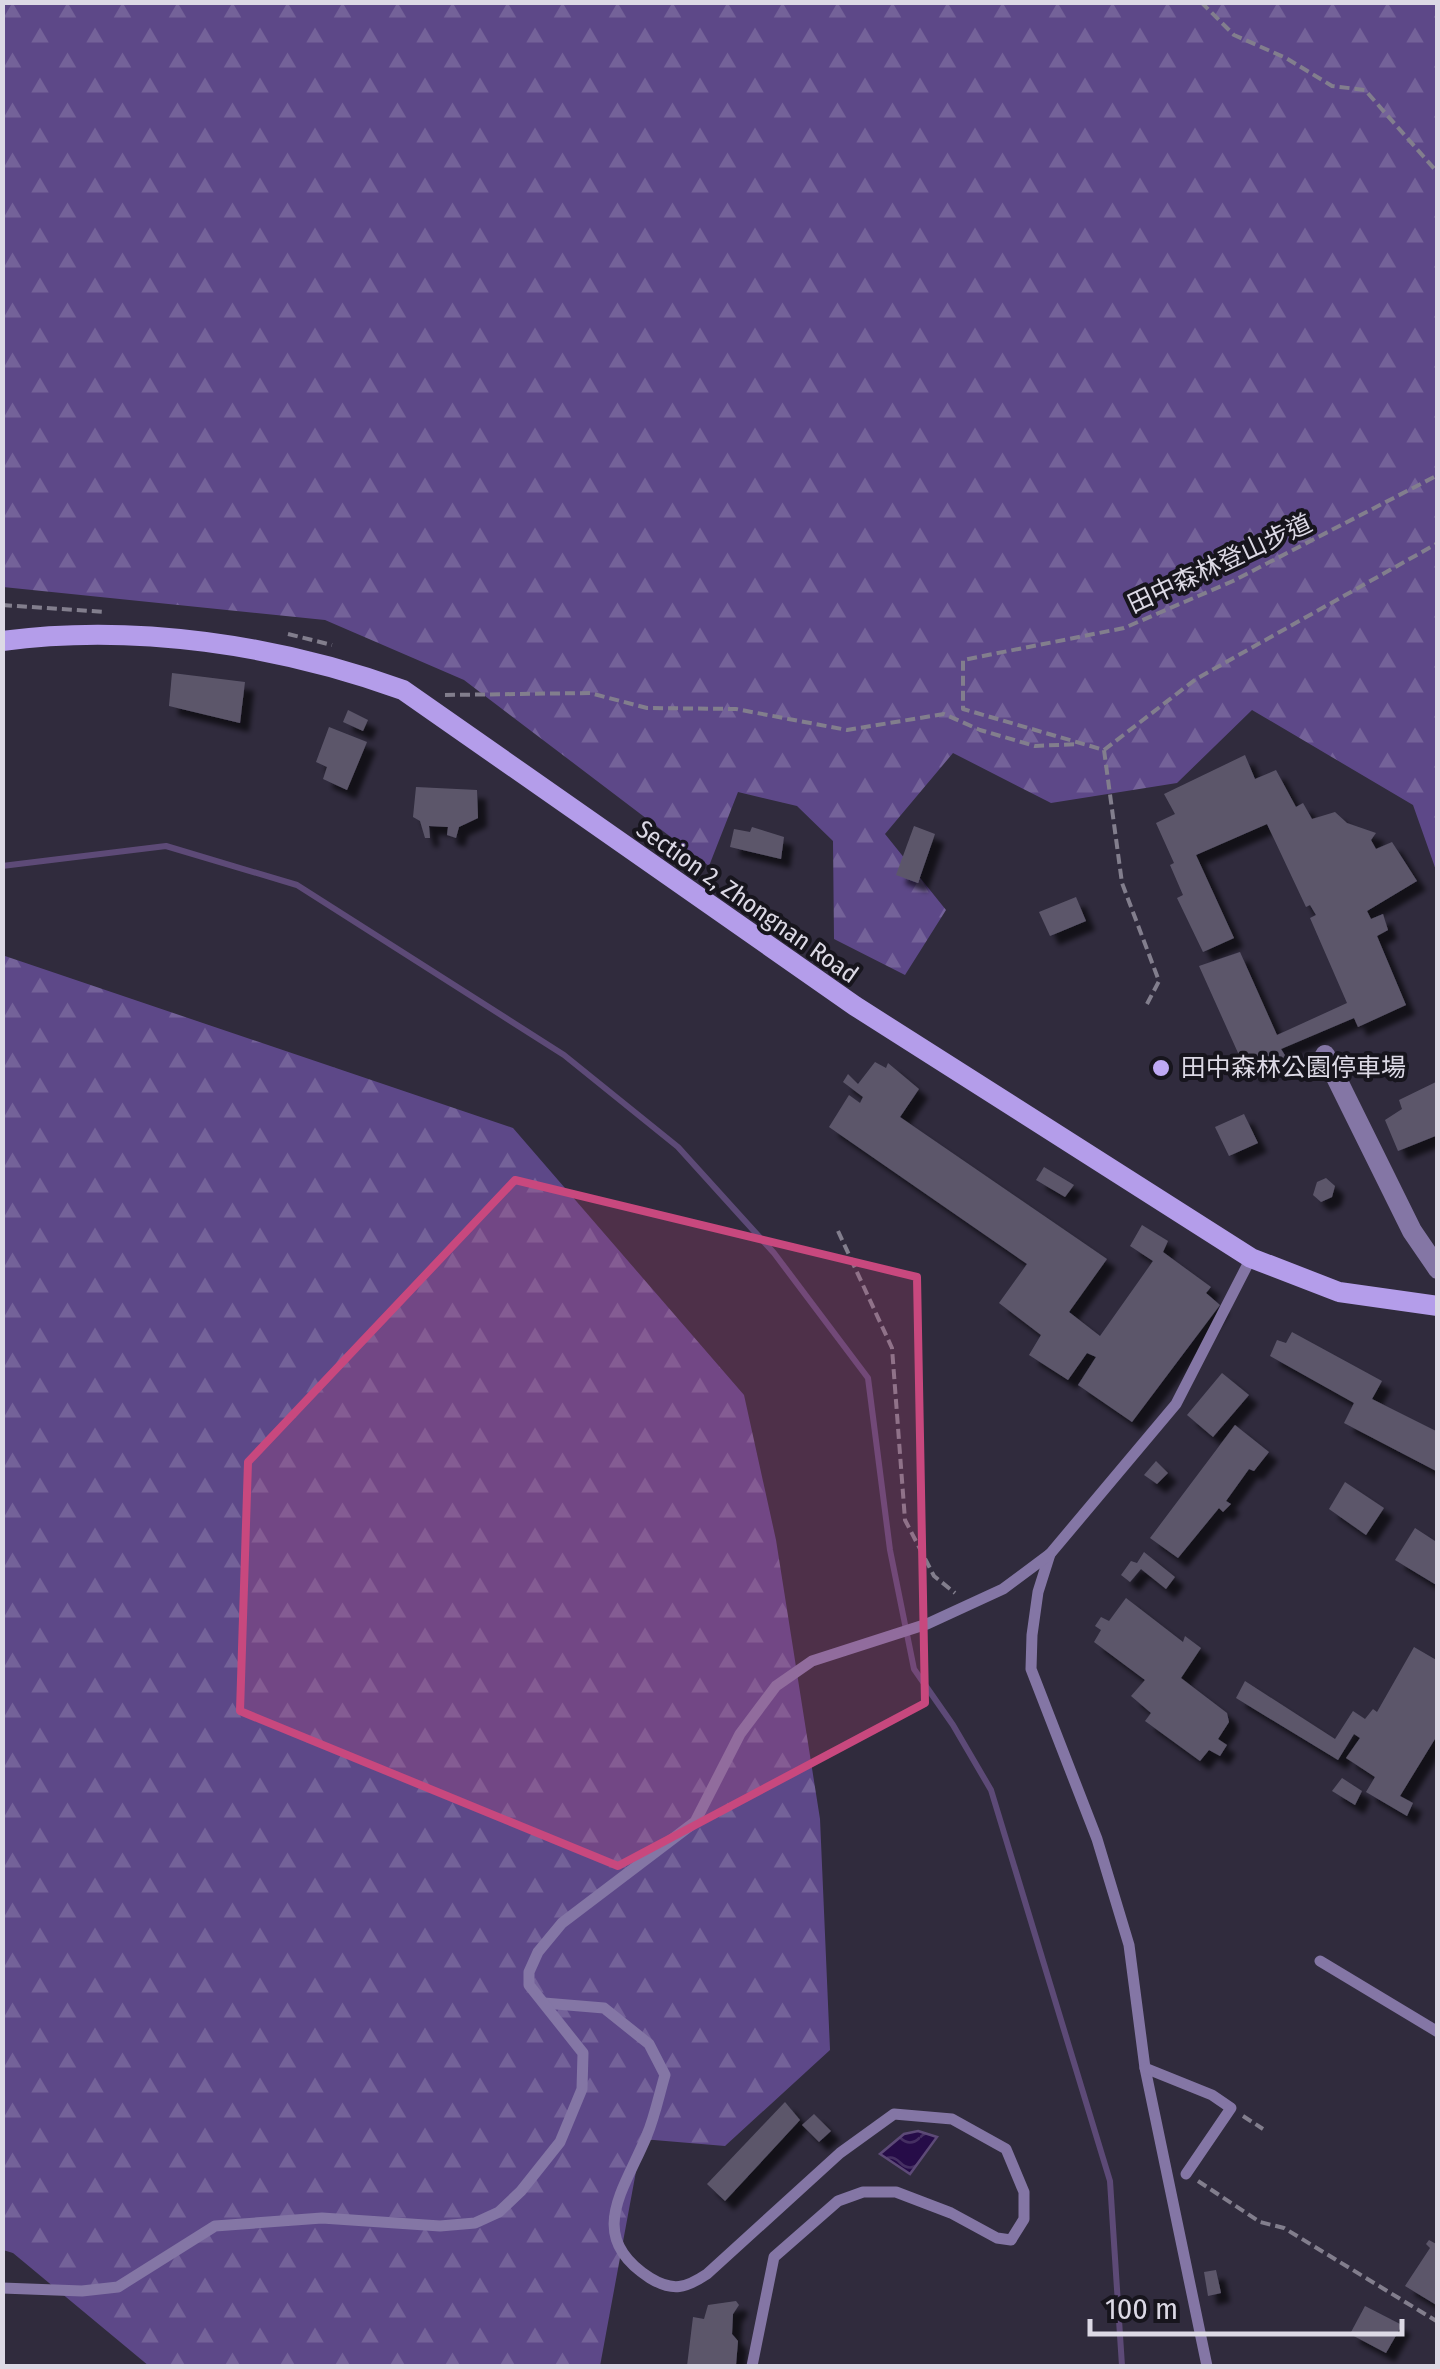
<svg xmlns="http://www.w3.org/2000/svg" width="1440" height="2369" font-family="'Fira Sans Condensed','Noto Sans TC',sans-serif">
	<style>
		.forest { fill: url(#forest-firs) }
		.water { fill: url(#water-waves); stroke: #5d4a77; stroke-width: 2.5 }
		.lines { fill: none; stroke-linecap: round; stroke-linejoin: round }
		.stream { stroke: #5d4a77; stroke-width: 6 }
		.building { fill: #5c576b; filter: url(#shadow) }
		.path { stroke: #827e8d; stroke-width: 4; stroke-dasharray: 10 5; stroke-linecap: butt }
		.service { stroke: #8476a5; stroke-width: 11 }
		.minor { stroke: #8476a5; stroke-width: 20 }
		.secondary { stroke: #b49dea; stroke-width: 20 }
		.marked { fill: #c8487e; fill-opacity: 0.2; stroke: #c8487e; stroke-width: 8; stroke-linejoin: round }
		.poi-dot { fill: #bfa9f4; stroke: #17151d; stroke-width: 4 }
		.labels { text-anchor: middle; dominant-baseline: central; stroke-width: 8; stroke-linejoin: round; paint-order: stroke }
		.street-label { font-size: 25px; fill: #dcd9e5; stroke: #17151d }
		.poi-label { font-size: 25px; fill: #dcd9e5; stroke: #17151d; text-anchor: start }
	</style>
	<defs>
		<pattern id="forest-firs" width="22" height="20" patternUnits="userSpaceOnUse" patternTransform="scale(2.5)"><rect width="22" height="20" fill="#5d4888"/><path d="M5 1l3.5 6h-7zM16 11l3.5 6h-7z" fill="#746299"/></pattern>
		<pattern id="water-waves" width="16" height="10" patternUnits="userSpaceOnUse" patternTransform="scale(2.5)"><rect width="16" height="10" fill="#260c48"/><path d="M0 5q4-4 8 0t8 0" fill="none" stroke="#452f62"/></pattern>
		<filter id="shadow"><feDropShadow dx="9" dy="9" stdDeviation="2.5" flood-color="#0009"/></filter>
	</defs>
	<rect width="100%" height="100%" fill="#302b3d"/>
	<g class="forest">
		<path d="M2,3h1435v870l-24,-68 -161,-95 -75,73 -126,20 -98,-50 -68,81 61,76 -41,65 -71,-36 -1,-98 -36,-35 -59,-14 -29,74 -245,-186 -139,-60 -322,-33z"/>
		<path d="M2,955l511,173 231,267 32,145 44,279 10,231 -105,96 -83,-7 -42,227h-451l-136,-113 -10,-3z"/>
	</g>
	<path class="water" d="M918,2131l19,6 -27,37 -30,-20 24,-20z"/>
	<g class="lines">
		<path class="stream" d="M2,866l164,-20 131,39 267,170 114,92 96,106 94,125 22,172 24,119 39,56 38,65 119,391 12,185"/>
	</g>
	<g class="building">
		<path d="M172,673l73,9 -5,41 -71,-17z"/>
		<path d="M348,710l20,10 -5,11 -20,-9z"/>
		<path d="M329,727l38,15 -20,48 -24,-11 4,-12 -11,-5z"/>
		<path d="M1245,755l10,24 21,-9 20,37 7,-4 9,16 23,-7 12,11 29,10 -5,7 5,9 16,-7 25,39 -50,30 4,8 12,-5 5,16 -11,6 29,69 -48,22 -4,-9 -73,31 7,11 -35,13 -6,-11 -4,2 -44,-98 41,-14 37,83 70,-32 -37,-85 6,-3 -6,-10 -4,2 -39,-83 -71,31 38,83 -31,14 -26,-54 6,-3 -13,-30 4,-2 -18,-40 19,-9 -11,-20z"/>
		<path d="M416,787l61,3 1,28 -19,9 -3,11 -9,-3 1,-8 -19,-1 1,12h-5l-5,-17 -7,-4z"/>
		<path d="M914,826l21,8 -17,49 -22,-8z"/>
		<path d="M752,827l32,10 -3,22 -51,-12 4,-18 16,3z"/>
		<path d="M1076,897l10,24 -36,15 -11,-24z"/>
		<path d="M875,1062l11,6 2,-5 31,26 -19,28 207,142 -38,53 31,24 53,-75 -23,-15 12,-21 26,16 -5,11 48,35 -5,6 14,12 -88,117 -54,-37 18,-28 -9,-4 -19,27 -39,-25 12,-20 -42,-32 28,-39 -198,-137 20,-32 11,8 3,-6 -20,-15 5,-8 10,10z"/>
		<path d="M1438,1081v54l-40,16 -13,-31 17,-11 -3,-9z"/>
		<path d="M1244,1114l14,29 -29,13 -14,-29z"/>
		<path d="M1044,1167l30,18 -9,12 -29,-17z"/>
		<path d="M1326,1178l9,8 -3,11 -11,5 -8,-7 4,-13z"/>
		<path d="M1292,1332l90,49 -10,18 66,33v40l-94,-49 10,-20 -84,-47 7,-16 9,3z"/>
		<path d="M1222,1373l27,22 -36,42 -26,-22z"/>
		<path d="M1235,1425l34,27 -15,19 -5,-2 -23,32 5,3 -8,8 -4,-4 -41,50 -28,-20z"/>
		<path d="M1156,1461l12,12 -11,11 -13,-9z"/>
		<path d="M1345,1482l39,26 -18,27 -37,-26z"/>
		<path d="M1415,1528l23,15v43l-43,-26z"/>
		<path d="M1144,1552l31,25 -9,12 -25,-20 -11,13 -9,-7 10,-14 6,2z"/>
		<path d="M1126,1598l57,44 2,-6 16,12 -20,30 46,35 2,9 -11,17 9,6 -7,11 -11,-6 -9,11 -55,-40 6,-8 -20,-17 14,-16 -51,-38 7,-12 -6,-4 6,-9 8,4z"/>
		<path d="M1414,1647l24,14v73l-38,62 13,7 -6,13 -41,-24 9,-15 -29,-19 14,-20 -6,-4 -16,26 -102,-62 9,-17 90,58 18,-28 12,8 8,-10 4,3z"/>
		<path d="M1342,1778l20,13 -7,14 -23,-14z"/>
		<path d="M785,2102l15,18 -75,81 -18,-17z"/>
		<path d="M814,2114l17,17 -12,11 -17,-17z"/>
		<path d="M1429,2240l9,5v61l-33,-20 25,-38 -4,-4z"/>
		<path d="M1216,2270l5,23 -13,3 -4,-24z"/>
		<path d="M736,2301l3,4 -6,9 -1,20 6,7 -2,24 -49,1 6,-49 11,2 4,-14z"/>
		<path d="M1365,2306l37,19 -16,28 -36,-19z"/>
	</g>
	<g class="lines">
		<g class="path">
			<path d="M1201,2l33,33 52,23 46,28 33,4 73,83"/>
			<path d="M2,605l103,7"/>
			<path d="M288,634l44,11"/>
			<path d="M445,695l145,-2 57,15 89,1 111,21 97,-16 36,16 55,16 44,-2"/>
			<path d="M1104,750l92,-71 242,-136"/>
			<path d="M1147,1004l12,-23 -37,-98 -18,-133 -141,-41v-49l161,-32 109,-47 205,-106"/>
			<path d="M838,1231l54,117 13,172 29,56 21,17"/>
			<path d="M1243,2116l20,13"/>
			<path d="M1198,2181l62,41 24,6 154,94"/>
		</g>
		<g class="service">
			<path d="M1050,1554l-12,38 -6,43 -1,34 66,170 32,106 16,123 62,298"/>
			<path d="M1320,1961l118,71"/>
			<path d="M544,2003l60,5 45,36 16,31c-6,20 -10,41 -18,60 -22,54 -63,101 3,143 23,14 36,10 57,-4l133,-121 54,-39 58,5 54,30 18,43v27l-13,21 -14,-2 -46,-25 -55,-21h-33l-25,9 -64,56 -22,109"/>
			<path d="M1145,2068l67,27 19,13 -45,66"/>
			<path d="M2,2288l80,3 36,-4 97,-61 107,-8 118,8 35,-3 24,-11 22,-21 39,-49 22,-53 1,-36 -54,-68v-13l9,-20 24,-29 133,-101 45,-88 36,-48 36,-25 115,-37 76,-35 47,-35 126,-150 75,-146"/>
		</g>
		<path class="minor" d="M1325,1055l87,176 26,38"/>
		<path class="secondary" d="M2,641c133,-18 276,4 401,49l452,316 396,252 88,34 99,14"/>
	</g>
	<path class="marked" d="M515,1180l402,97 8,426 -307,163 -378,-155 8,-249z"/>
	<circle class="poi-dot" cx="1161" cy="1068" r="10"/>
	<g class="labels">
		<g class="street-label">
			<text transform="translate(1220 564) rotate(-25)">田中森林登山步道</text>
			<text transform="translate(747 902) rotate(35)">Section 2, Zhongnan Road</text>
		</g>
		<g class="poi-label">
			<text x="1181" y="1068">田中森林公園停車場</text>
		</g>
	</g>
	<rect width="1440" height="2369" fill="none" stroke="#dcd9e5" stroke-width="10"/>
	<path d="M1090 2319v15h312v-15" fill="none" stroke="#dcd9e5" stroke-width="5"/>
	<text x="1105" y="2319" font-size="30" fill="#dcd9e5" stroke="#17151d" stroke-width="8" paint-order="stroke">100 m</text>
</svg>
